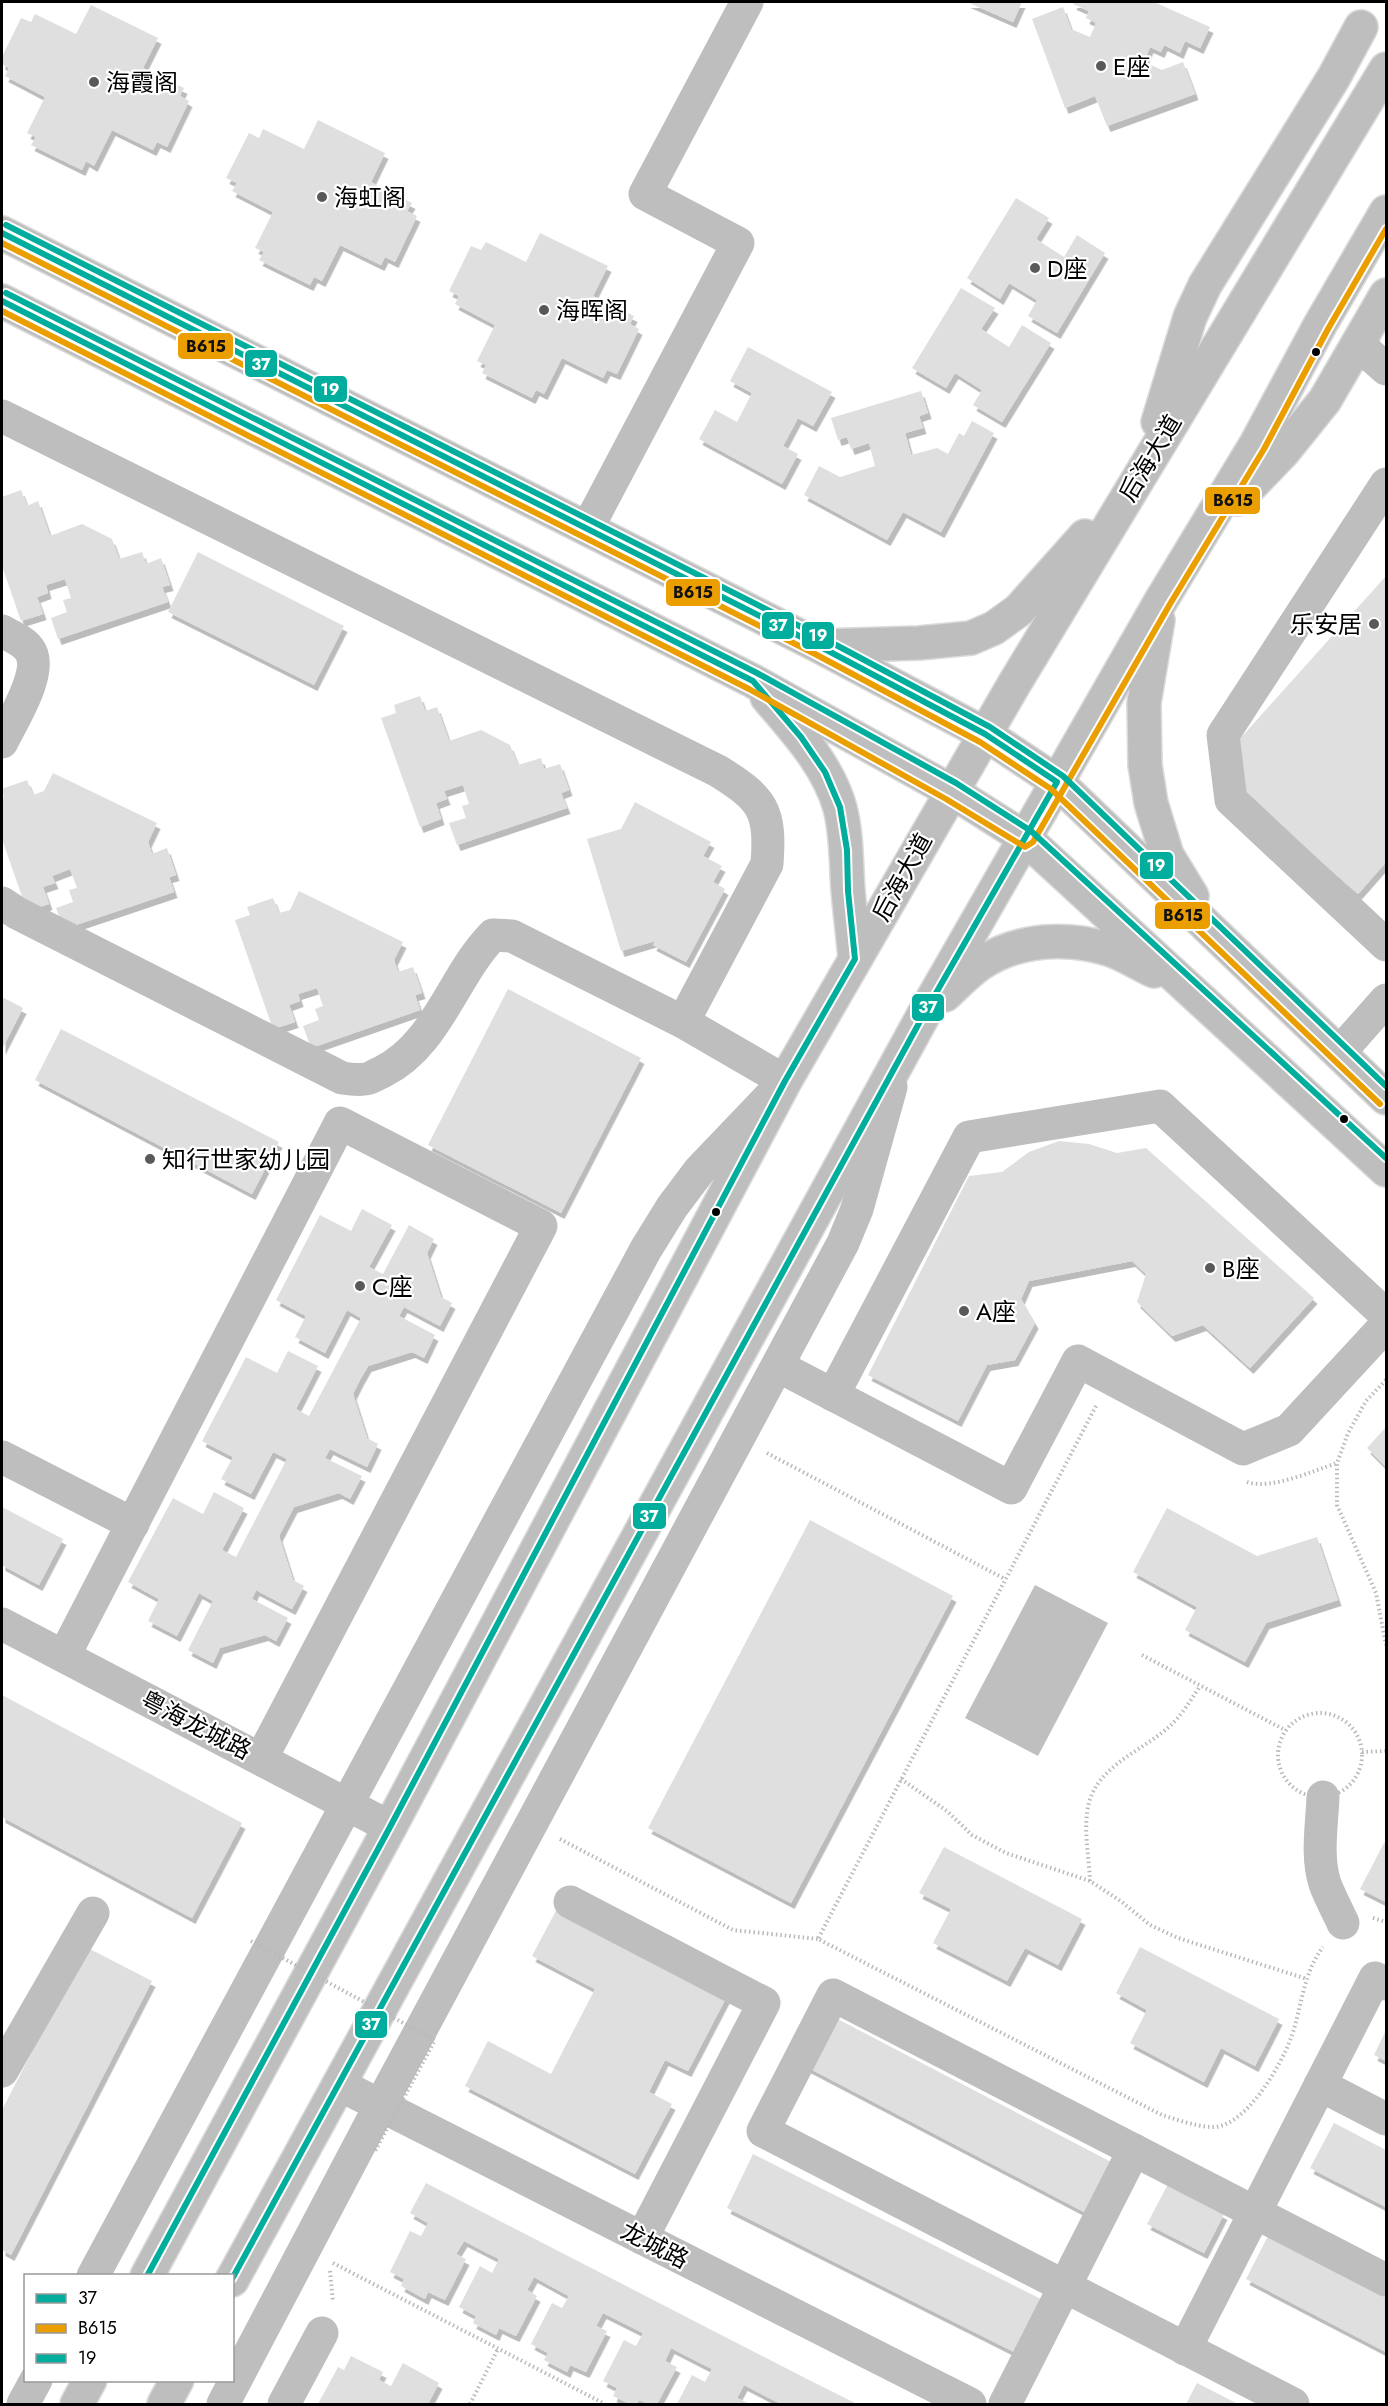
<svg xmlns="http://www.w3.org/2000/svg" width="1388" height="2406" font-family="Jost,'Noto Sans SC',sans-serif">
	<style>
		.water { fill: #bfbfbf }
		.building { fill: #dfdfdf; filter: url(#shadow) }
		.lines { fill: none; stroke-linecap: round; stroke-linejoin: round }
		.major-casing { stroke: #dbdbdb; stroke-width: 36 }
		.path { stroke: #b9b9b9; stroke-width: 4; stroke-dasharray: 1.5 3; stroke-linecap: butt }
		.minor { stroke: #bebebe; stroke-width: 33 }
		.major { stroke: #bebebe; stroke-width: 33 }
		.path-bridge { stroke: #b9b9b9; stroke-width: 4; stroke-dasharray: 1.5 3; stroke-linecap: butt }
		.bus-1-casing { stroke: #fff; stroke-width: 10 }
		.bus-2-casing { stroke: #fff; stroke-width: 10 }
		.bus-3-casing { stroke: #fff; stroke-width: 10 }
		.bus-1 { stroke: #01ad9c; stroke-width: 6 }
		.bus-2 { stroke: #eb9e00; stroke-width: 6 }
		.bus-3 { stroke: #01ad9c; stroke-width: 6 }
		.poi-dot { fill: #595959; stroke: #fff; stroke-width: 2 }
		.bus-dot { fill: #000; stroke: #fff; stroke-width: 2 }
		.labels { text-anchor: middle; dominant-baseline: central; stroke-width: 4.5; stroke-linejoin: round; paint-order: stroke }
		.poi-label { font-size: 24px; fill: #000; stroke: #fff; text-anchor: start }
		.street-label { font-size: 24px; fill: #000; stroke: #fff }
		.line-badge { stroke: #fff; stroke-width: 2 }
		.badge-label { font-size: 16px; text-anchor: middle; font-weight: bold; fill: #fff }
		.pale-badge-label { font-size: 16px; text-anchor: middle; font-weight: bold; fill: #111 }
	</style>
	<defs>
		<filter id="shadow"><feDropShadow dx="3.5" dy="6" stdDeviation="0" flood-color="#0004"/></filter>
	</defs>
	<rect width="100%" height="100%" fill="#fff"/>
	<path class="water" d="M1035,1585l73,38 -70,133 -73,-38z"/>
	<g class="building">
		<path d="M967,2h55l-9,20z"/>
		<path d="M1074,2h80l56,25 -10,21 -15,-7 -5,12 -16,-8 -3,7 -11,-5 -6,15 18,8 21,-8 12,32 -88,32 -12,-30 -30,12 -33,-89 31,-12 8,22 19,8 6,-14 -10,-5 3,-7 -16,-7z"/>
		<path d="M91,5l67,33 -15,30 41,20 -4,8 9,5 -22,46 -10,-5 -4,8 -41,-20 -18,36 -8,-5 -4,9 -51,-25 5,-8 -9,-4 18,-36 -40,-21 4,-8 -7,-4v-7l19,-39 10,4 4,-8 41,20z"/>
		<path d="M318,120l67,33 -14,29 41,21 -5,8 10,5 -22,46 -10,-5 -4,8 -41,-20 -18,36 -8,-4 -4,8 -51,-25 5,-8 -9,-4 18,-36 -41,-21 5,-8 -11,-5 23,-45 10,5 4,-9 41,20z"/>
		<path d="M1016,198l33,20 -13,21 28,18 13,-22 28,18 -48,80 -29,-17 9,-16 -28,-17 -9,16 -33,-21z"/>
		<path d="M540,233l68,33 -15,30 41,20 -4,8 9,5 -22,45 -10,-4 -4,8 -41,-20 -18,36 -8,-4 -4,8 -50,-25 4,-8 -9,-4 18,-36 -40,-21 4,-8 -10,-5 22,-45 10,4 5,-8 40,20z"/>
		<path d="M961,288l34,20 -14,21 28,18 13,-22 29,18 -49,79 -29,-17 9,-15 -27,-17 -9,15 -34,-20z"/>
		<path d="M748,347l84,45 -19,34 -15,-8 -15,28 15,8 -16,30 -83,-45 16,-29 22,12 15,-29 -22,-12z"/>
		<path d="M921,391l7,22 -9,3 4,12 -18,5 6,22 26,-7 11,6 11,-21 5,3 8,-15 22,12 -53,99 -38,-20 -16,28 -83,-45 15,-29 21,11 35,-11 -6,-23 -18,6 -4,-12 -9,3 -7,-22z"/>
		<path d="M21,490l6,16 11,-5 12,35 32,-12 30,15 7,20 23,-7 4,12 15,-6 9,27 -8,2 6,15 -110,37 -7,-21 16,-6 -4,-12 8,-2 -6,-19 -19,6 2,8 -11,4 6,17 -22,7 -19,-55v-69z"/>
		<path d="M198,552l146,74 -30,59 -146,-73z"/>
		<path d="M1386,576v286l-28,32 -113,-100 -8,-52z"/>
		<path d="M420,696l5,15 12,-4 12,34 32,-11 29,15 8,20 23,-7 3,11 16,-5 9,26 -8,3 6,15 -110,37 -8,-22 17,-5 -4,-12 7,-2 -6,-19 -19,6 3,8 -11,4 5,16 -21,8 -39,-109 15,-5 -2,-8z"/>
		<path d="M53,773l104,50 -9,19 4,12 15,-6 9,27 -7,2 5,15 -110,37 -8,-21 17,-6 -4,-12 8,-2 -7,-19 -18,7 3,7 -12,4 6,17 -22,7 -25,-72v-41l2,-1 -2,-8 25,-9 6,15 11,-4z"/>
		<path d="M635,802l76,40 -8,14 19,10 -9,16 12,7 -39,73 -33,-17 2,-4 -34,10 -34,-112 34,-10z"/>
		<path d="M299,891l104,51 -9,18 4,12 15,-5 9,26 -7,2 5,15 -109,38 -8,-22 16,-6 -4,-11 8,-3 -6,-18 -19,6 2,7 -11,4 6,17 -22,7 -38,-109 15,-5 -3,-8 26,-9 6,15 11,-3z"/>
		<path d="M508,989l133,69 -80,155 -133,-68z"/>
		<path d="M2,997l21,11 -21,41z"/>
		<path d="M61,1029l218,113 -27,52 -217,-114z"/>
		<path d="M1059,1141l30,3 28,9 29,-5 168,150 -64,70 -47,-43 -31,11 -35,-34 9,-28 -14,-13 -103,20 -8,18 14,24 -20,37 -28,5 -29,56 -90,-46 101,-199 33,-4 27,-20z"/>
		<path d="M362,1209l30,16 -23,42 14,7 26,-49 25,14 -7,14 14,44 11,6 -12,23 -36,-19 -5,9 36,19 -11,23 -12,-6 -44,14 -8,14 -7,14 14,44 11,6 -11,23 -37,-18 -5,9 37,18 -12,23 -11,-6 -45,14 -15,29 14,44 11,6 -12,23 -36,-19 -4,9 36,19 -12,23 -11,-6 -45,13 -7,15 -25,-13 25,-49 -14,-8 -22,43 -29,-15 11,-22 -31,-17 45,-84 30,16 11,-22 30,16 -22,42 14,7 51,-98 -14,-7 -22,42 -30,-15 12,-22 -31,-16 44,-84 31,16 11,-22 30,15 -22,43 13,7 52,-98 -14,-8 -22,43 -30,-16 11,-21 -30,-16 44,-85 31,16z"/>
		<path d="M1386,1427v40l-19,-19z"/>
		<path d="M2,1507l61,32 -24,46 -37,-20z"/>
		<path d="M1167,1508l90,48 60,-19 21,63 -72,23 -21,39 -60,-32 12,-23 -64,-35z"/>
		<path d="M810,1520l143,76 -162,307 -143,-75z"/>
		<path d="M2,1695l240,128 -50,95 -190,-101z"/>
		<path d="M1384,1843l2,1v58l-26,-13z"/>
		<path d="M944,1847l138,72 -24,46 -33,-17 -18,33 -74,-38 18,-34 -32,-16z"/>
		<path d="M558,1907l170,87 -40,77 -23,-11 -16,32 23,12 -37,70 -170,-88 23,-45 63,33 44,-85 -63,-33z"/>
		<path d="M86,1947l66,34 -141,274 -9,-5v-140z"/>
		<path d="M1140,1947l139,72 -24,47 -34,-18 -17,34 -74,-39 17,-33 -31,-17z"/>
		<path d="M830,2015l285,149 -27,50 -285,-149z"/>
		<path d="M1386,2030v31l-12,-6z"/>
		<path d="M1334,2123l52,27v57l-76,-39z"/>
		<path d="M753,2154l292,147 -27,53 -291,-146z"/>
		<path d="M426,2183l381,196 50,25h-76l-37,-19 -7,13 13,6h-73l15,-29 13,7 7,-13 -41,-21 -6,13 12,6 -20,37h-8l-10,-4 -2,4h-7l-17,-8 4,-8 -14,-7 21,-41 12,6 7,-13 -40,-20 -7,13 11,5 -21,41 -16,-7 -3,7 -23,-12 4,-7 -17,-9 21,-41 10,5 7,-12 -35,-19 -7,13 10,6 -21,40 -17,-8 -3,7 -23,-12 3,-7 -17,-9 21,-41 12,7 7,-14 -35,-18 -8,13 10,5 -21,41 -17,-8 -3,7 -24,-13 3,-7 -14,-7 20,-41 11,5 7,-13 -18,-10z"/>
		<path d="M1168,2184l56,30 -20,39 -57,-29z"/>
		<path d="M1268,2236l118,61v55l-140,-73z"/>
		<path d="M351,2356l32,16 -4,8 12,6 12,-23 36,20 -11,21h-110l20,-37 6,3z"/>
		<path d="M1197,2383l41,21h-52z"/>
	</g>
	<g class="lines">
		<defs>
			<g id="major">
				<path d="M2,233l817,413 166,88 72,48 329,316"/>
				<path d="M2,301l751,380 198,110 74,47 361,332"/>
				<path d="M1158,422l32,-105 15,-32 129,-208 27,-50"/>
				<path d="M1238,499l46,-48 41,-51 61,-105"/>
				<path d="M1158,620l-14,83 1,62 6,38 16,52 25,41"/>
				<path d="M821,646l98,-3 52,-5 23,-10 25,-18 66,-74"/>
				<path d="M767,697c28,33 61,68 73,111 7,27 6,55 8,82 2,23 5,46 7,69"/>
				<path d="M945,995c11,-10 22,-22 35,-31 37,-25 86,-28 128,-15 16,5 31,15 46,22"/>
				<path d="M147,2276l243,-449 395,-746 228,-395 373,-617"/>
				<path d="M232,2280l692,-1266 238,-415 94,-155 64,-119 66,-113"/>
				<path d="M77,2404l13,-24"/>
				<path d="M164,2404l13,-24"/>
			</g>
		</defs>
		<use href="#major" class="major-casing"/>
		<g class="path">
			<path d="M1386,1380l-20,21 -18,32 -11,30v42l39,88 10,52"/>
			<path d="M1096,1406l-278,533 344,176c16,5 33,11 49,12 34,2 70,-62 80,-89 11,-31 12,-65 32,-91"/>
			<path d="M767,1453l238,126"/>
			<path d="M1247,1482c24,8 66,-11 90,-19"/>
			<path d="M1142,1655l143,75"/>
			<circle cx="1320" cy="1755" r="42"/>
			<path d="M1362,1752l24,-1"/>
			<path d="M901,1779l46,32 25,24 34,18 84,28 32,21 28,23 28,13 129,41"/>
			<path d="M560,1839l173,91 85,9"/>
			<path d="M1090,1881c-1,-25 -8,-57 0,-82 13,-37 57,-50 83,-76 11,-11 19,-25 27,-37"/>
			<path d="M1373,1918l13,4"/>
			<path d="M333,2263l272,141"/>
			<path d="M330,2271l3,31"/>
			<path d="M470,2404l28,-55"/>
		</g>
		<g class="minor">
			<path d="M1358,344l28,25"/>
			<path d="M2,416l716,355c45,28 53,39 49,93l-84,158"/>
			<path d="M1386,484l-163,251 8,65 155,145"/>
			<path d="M587,529l151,-286 -93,-49 102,-192"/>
			<path d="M2,631c9,5 21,10 27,18 16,21 -17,72 -27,93"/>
			<path d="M2,903l15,10 325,165c7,1 16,2 23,1 5,0 12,-5 17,-7 56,-28 70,-95 111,-137l19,1 171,86 102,59 -86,90 -27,36 -26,42 -553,1027"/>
			<path d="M1339,1053l47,-53"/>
			<path d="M778,1366l233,122 67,-127 165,88 46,-19 97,-105"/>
			<path d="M833,1395l136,-258 191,-31 226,209"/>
			<path d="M2,1457l131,67"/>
			<path d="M2,1624l388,203"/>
			<path d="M64,1656l276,-533 201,103 -280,533"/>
			<path d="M1323,1797c-1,28 -7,59 2,87 5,13 12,26 18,39"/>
			<path d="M570,1902l194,101 -122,235"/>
			<path d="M2,2071l91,-158"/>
			<path d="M340,2085l630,319"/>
			<path d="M1320,2085l66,34"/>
			<path d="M1185,2349l190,-371 11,6"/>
			<path d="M23,2404l13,-24"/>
			<path d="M223,2404l157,-298 463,-863 14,-34 34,-122"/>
			<path d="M284,2404l38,-71"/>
			<path d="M1005,2404l129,-254"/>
			<path d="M1293,2404l-530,-273 70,-136 553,285"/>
		</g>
		<use href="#major" class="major"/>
		<path class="path-bridge" d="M251,1941l184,99 -60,111"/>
		<defs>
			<g id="bus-1">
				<path d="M2,233l817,413 166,88 72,48 -133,232 -692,1265"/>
				<path d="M2,301l751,380 48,56 24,35 15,35 7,43 1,41 7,68 -70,122 -395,746 -243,449"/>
			</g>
			<g id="bus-2">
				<path d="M2,243l813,411 165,88 71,47 329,315"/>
				<path d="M2,311l747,378 197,110 79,48 8,-5 137,-238 94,-155 64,-120 58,-100"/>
			</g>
			<g id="bus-3">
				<path d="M6,225l817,413 167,89 73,49 323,310"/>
				<path d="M6,293l751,380 199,110 75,48 355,327"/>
			</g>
		</defs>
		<use href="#bus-1" class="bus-1-casing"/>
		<use href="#bus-2" class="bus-2-casing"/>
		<use href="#bus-3" class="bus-3-casing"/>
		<use href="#bus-1" class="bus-1"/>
		<use href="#bus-2" class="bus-2"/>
		<use href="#bus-3" class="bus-3"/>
	</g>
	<g class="poi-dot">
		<circle cx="1101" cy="66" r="6"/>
		<circle cx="94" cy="82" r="6"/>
		<circle cx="322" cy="197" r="6"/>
		<circle cx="1035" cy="268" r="6"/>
		<circle cx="544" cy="310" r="6"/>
		<circle cx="1374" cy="624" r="6"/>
		<circle cx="150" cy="1159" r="6"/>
		<circle cx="1210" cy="1268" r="6"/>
		<circle cx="360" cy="1286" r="6"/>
		<circle cx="964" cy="1311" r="6"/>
	</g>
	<g class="bus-dot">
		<circle cx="1316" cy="352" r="5"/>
		<circle cx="1344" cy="1119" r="5"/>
		<circle cx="716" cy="1212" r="5"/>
	</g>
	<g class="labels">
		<g class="poi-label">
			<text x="1113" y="66">E座</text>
			<text x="106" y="82">海霞阁</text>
			<text x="334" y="197">海虹阁</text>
			<text x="1047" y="268">D座</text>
			<text x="556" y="310">海晖阁</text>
			<text x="1362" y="624" text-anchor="end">乐安居</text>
			<text x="162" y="1159">知行世家幼儿园</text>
			<text x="1222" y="1268">B座</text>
			<text x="372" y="1286">C座</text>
			<text x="976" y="1311">A座</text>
		</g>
		<g class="street-label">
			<text transform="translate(1150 458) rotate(-59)">后海大道</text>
			<text transform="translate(902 877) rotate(-61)">后海大道</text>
			<text transform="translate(196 1725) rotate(27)">粤海龙城路</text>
			<text transform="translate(655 2245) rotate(27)">龙城路</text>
		</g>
	</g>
	<g class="line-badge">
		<rect x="177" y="332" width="57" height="28" rx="6" fill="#eb9e00"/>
		<rect x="244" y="349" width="34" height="29" rx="6" fill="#01ad9c"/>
		<rect x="313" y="375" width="35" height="28" rx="6" fill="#01ad9c"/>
		<rect x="1204" y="486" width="57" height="29" rx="6" fill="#eb9e00"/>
		<rect x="665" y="578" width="56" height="29" rx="6" fill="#eb9e00"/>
		<rect x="761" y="611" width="34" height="29" rx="6" fill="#01ad9c"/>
		<rect x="801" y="621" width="34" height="29" rx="6" fill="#01ad9c"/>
		<rect x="1139" y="851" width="35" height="29" rx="6" fill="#01ad9c"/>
		<rect x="1154" y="901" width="57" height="29" rx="6" fill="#eb9e00"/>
		<rect x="911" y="993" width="34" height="29" rx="6" fill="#01ad9c"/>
		<rect x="632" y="1502" width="35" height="28" rx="6" fill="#01ad9c"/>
		<rect x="354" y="2010" width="34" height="29" rx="6" fill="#01ad9c"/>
	</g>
	<g class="badge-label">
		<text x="261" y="370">37</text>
		<text x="330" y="395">19</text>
		<text x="778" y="631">37</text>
		<text x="818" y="641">19</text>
		<text x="1156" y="871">19</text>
		<text x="928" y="1013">37</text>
		<text x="649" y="1522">37</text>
		<text x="371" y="2030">37</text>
	</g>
	<g class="pale-badge-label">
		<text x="206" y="352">B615</text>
		<text x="1233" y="506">B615</text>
		<text x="693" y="598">B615</text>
		<text x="1183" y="921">B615</text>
	</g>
	<rect width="1388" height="2406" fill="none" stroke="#000000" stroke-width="6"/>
	<rect x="24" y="2274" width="210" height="108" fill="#ffffff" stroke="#999999" stroke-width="1.5"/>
	<rect x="36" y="2294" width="30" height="9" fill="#01ad9c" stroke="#999999" stroke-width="1.5"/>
	<text x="78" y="2304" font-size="18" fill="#000000">37</text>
	<rect x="36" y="2324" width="30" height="9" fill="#eb9e00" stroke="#999999" stroke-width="1.5"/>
	<text x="78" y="2334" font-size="18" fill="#000000">B615</text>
	<rect x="36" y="2354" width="30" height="9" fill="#01ad9c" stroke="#999999" stroke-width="1.5"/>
	<text x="78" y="2364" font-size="18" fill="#000000">19</text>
</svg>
